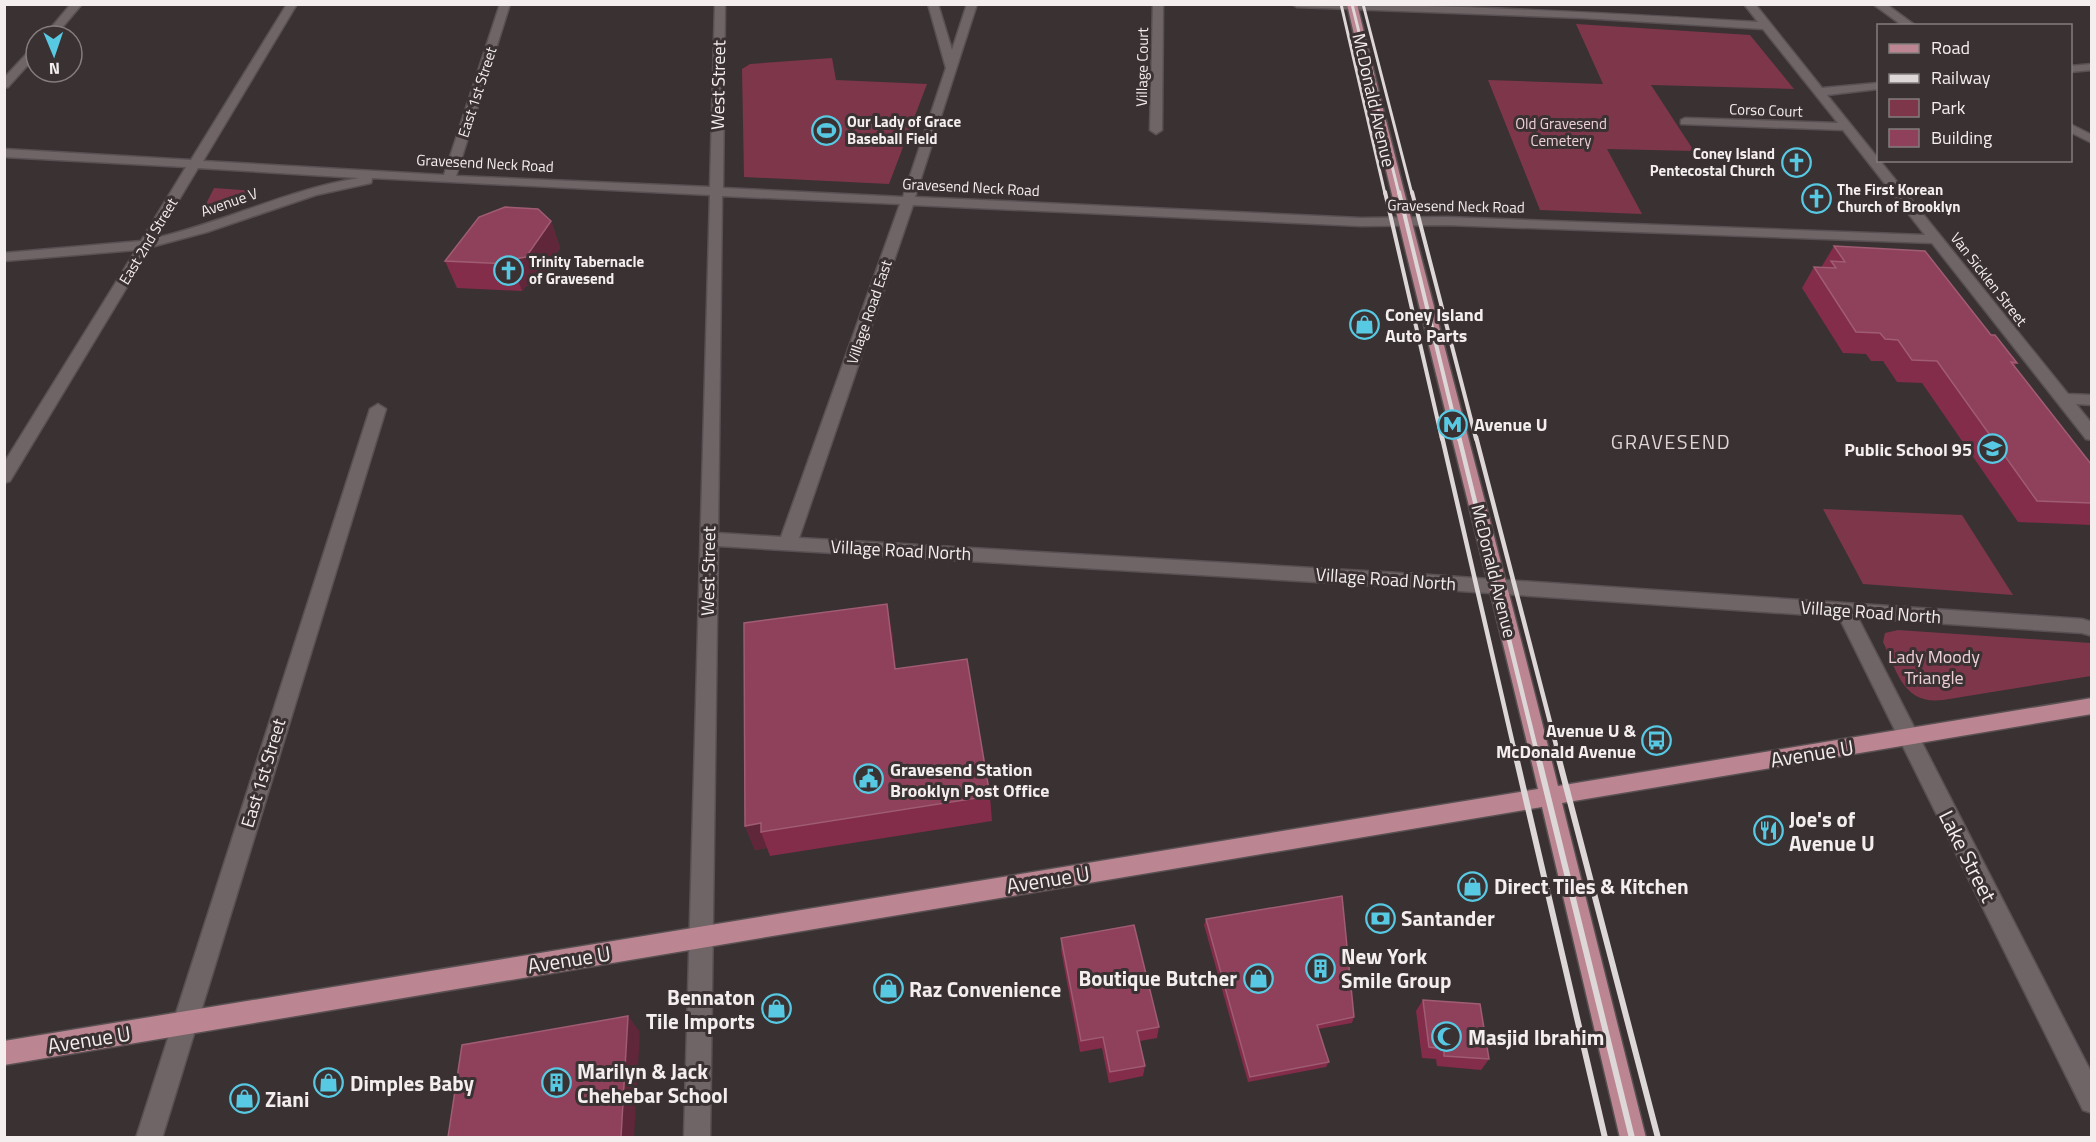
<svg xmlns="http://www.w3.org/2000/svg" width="2096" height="1142" font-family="'Titillium Web',sans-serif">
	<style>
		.green { fill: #7e364b }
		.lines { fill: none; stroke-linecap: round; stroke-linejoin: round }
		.minor-casing { stroke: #585052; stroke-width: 3 }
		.major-casing { stroke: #585052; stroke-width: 3 }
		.minor { fill: #6f6567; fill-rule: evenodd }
		.major { fill: #bb8592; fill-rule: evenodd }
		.rail-far3 { stroke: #ddd7d8; stroke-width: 3 }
		.rail-far2 { stroke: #ddd7d8; stroke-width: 4 }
		.rail-far1 { stroke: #ddd7d8; stroke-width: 4.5 }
		.rail { stroke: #ddd7d8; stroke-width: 6 }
		.wall { fill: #832d4a }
		.shaded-wall { fill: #60263a }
		.building { fill: #8f415c; stroke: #9f5c73; stroke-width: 1.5 }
		.labels { text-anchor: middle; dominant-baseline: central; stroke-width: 6; stroke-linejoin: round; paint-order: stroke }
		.far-street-label { font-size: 15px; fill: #f4eeef; stroke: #3a3133 }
		.far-poi-label { font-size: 15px; font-weight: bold; fill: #f4eeef; stroke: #3a3133; text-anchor: start }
		.far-park-label { font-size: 15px; fill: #edd1d7; stroke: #3a3133 }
		.street-label { font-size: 18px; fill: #f4eeef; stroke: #3a3133 }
		.poi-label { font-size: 18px; font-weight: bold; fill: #f4eeef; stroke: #3a3133; text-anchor: start }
		.park-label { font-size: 18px; fill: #edd1d7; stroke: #3a3133 }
		.neighbourhood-label { font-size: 20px; letter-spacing: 1.5px; fill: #dfd3d5; stroke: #3a3133 }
		.near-street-label { font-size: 21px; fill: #f4eeef; stroke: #3a3133 }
		.near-poi-label { font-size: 21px; font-weight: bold; fill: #f4eeef; stroke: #3a3133; text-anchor: start }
	</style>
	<rect width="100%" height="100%" fill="#3a3133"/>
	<g class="green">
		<path d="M1576,24l174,11 44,54 -143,-4 43,66 -87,-2 35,65 -102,-4 -52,-130 115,4z"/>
		<path d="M832,58l4,22 91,4 -38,100 -145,-7 -2,-108 8,-5z"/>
		<path d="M214,188l42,3 -52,17z"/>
		<path d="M1823,509l139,6 51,80 -150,-11z"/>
		<path d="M1898,630l193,13v33l-148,24c-40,5 -46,-29 -60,-58l2,-9z"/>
	</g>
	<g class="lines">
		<defs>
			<g id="minor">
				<path d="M71,4h11l-27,32h-11z"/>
				<path d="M287,4h10l-94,157 241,14 56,-171h10l-54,172 254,11 5,-183h10l-2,184 180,9 43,-129 -18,-64h10l14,46 15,-46h10l-62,193 446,21 86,-1 478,18 -82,-105 -162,-6v-4l4,-2 153,5 -75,-94 -181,-11 -285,-11 -5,-3c156,0 311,9 466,18l-14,-18h11l67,84 56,-5v6l-51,6 241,299 24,1v10l-16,-1 16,20v16l-6,-1 -154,-196 -485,-18 -86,1 -448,-21 -114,333 617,36 666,45 10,3v14l-10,-3 -224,-15 234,456v39l-9,-3 -244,-493 -423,-29 -698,-42 -8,592h-26l26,-943 -338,-17 -1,5 -55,12 -109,37 -56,15 -141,234 -6,2v-20l132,-213 -132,11v-8l137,-12 45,-74 -182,-10v-8l187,11zM198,168l161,10c-70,11 -134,44 -203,60zM722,196l178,8 -119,333 -63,-4z"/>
				<path d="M1153,4h10l-1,126 -6,4 -6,-4z"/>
				<path d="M1873,4h13l30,22h-13z"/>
				<path d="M36,47v9l-28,31 -4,1v-10l28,-30z"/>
				<path d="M2092,64v6l-22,2v-6z"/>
				<path d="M2070,124l22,11v8l-22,-11z"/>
				<path d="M378,404l8,5 -224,729h-26l234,-729z"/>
			</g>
			<path id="major" d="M1347,4h10c64,262 136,521 201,782l534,-88v16l-530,89 84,335h-26l-78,-331 -1538,258v-24l1534,-252c-62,-262 -131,-522 -191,-785z"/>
		</defs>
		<use href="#minor" class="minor-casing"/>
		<use href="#major" class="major-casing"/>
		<use href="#minor" class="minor"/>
		<use href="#major" class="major"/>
		<g class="rail-far3">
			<path d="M1341,4l44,190"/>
			<path d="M1352,4l47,190"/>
			<path d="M1363,4l49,190"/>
		</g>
		<g class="rail-far2">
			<path d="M1385,192l57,247"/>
			<path d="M1399,192l60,247"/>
			<path d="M1412,192l64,247"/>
		</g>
		<g class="rail-far1">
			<path d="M1442,437l72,312"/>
			<path d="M1459,437l77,312"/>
			<path d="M1476,437l81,312"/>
		</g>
		<g class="rail">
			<path d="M1514,748l91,390"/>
			<path d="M1536,748l96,390"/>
			<path d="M1556,748l102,390"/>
		</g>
	</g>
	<g class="wall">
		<path d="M551,221l9,27 -24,36 -10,2 -4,5 -65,-3 -12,-27z"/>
		<path d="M1834,246l157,89 26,28 -3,3 77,98v61l-73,-3 -96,-139 -25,-1 -14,-21h-12l-5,-7 -23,-1 -41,-65 12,-21h8v-1z"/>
		<path d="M892,631l4,38 94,127 2,25 -222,35 -3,-8 -12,2 -10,-24z"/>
		<path d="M1206,919l148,98 -2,6 -34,6 11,33 -3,5 -78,15 -44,-157z"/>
		<path d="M1061,938l98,89 -2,11 -17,3 5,25 -2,10 -34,7 -7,-35 -22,4 -19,-102z"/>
		<path d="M1423,1000l66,59 -8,11 -44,-4 -1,-7 -14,-1 -6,-47z"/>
	</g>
	<g class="shaded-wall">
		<path d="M551,221l9,27 -24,36 -10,2 -4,5 -10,-27 3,-5z"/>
		<path d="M887,604l5,27 7,65 -4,-27z"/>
		<path d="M761,823v9l6,16 -12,2 -10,-24z"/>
		<path d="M628,1016l12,16 -6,105h-13z"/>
	</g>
	<g class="building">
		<path d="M505,207l33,2 13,12 -25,36 -11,2 -3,5 -67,-3 34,-44z"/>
		<path d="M1834,246l91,5 66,84h4l22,28 -6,-1 80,102v39l-54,-2 -100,-140 -25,-1 -14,-20 -13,-1 -5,-6 -24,-1 -42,-65 22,1 -5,-7 14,1z"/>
		<path d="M887,604l8,65 72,-10 23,137 -229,36v-9l-16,3 -1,-203z"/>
		<path d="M1342,896l12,121 -37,8 12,37 -79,15 -44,-158z"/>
		<path d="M1134,925l25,102 -22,4 8,35 -35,6 -7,-35 -22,4 -20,-103z"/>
		<path d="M1423,1000l57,4 9,55 -45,-3v-7l-15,-2z"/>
		<path d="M628,1016l-7,121h-173l14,-92z"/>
	</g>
	<defs>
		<symbol id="stadium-ring" viewBox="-11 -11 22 22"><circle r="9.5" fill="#3a3133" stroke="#57c9e2" stroke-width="1.5"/><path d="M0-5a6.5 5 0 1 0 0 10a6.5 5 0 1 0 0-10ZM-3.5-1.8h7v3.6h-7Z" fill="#57c9e2"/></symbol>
		<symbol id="church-ring" viewBox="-11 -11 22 22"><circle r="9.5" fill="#3a3133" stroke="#57c9e2" stroke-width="1.5"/><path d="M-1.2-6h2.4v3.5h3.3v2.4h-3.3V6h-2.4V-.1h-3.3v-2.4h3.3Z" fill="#57c9e2"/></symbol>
		<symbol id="shop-ring" viewBox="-11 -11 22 22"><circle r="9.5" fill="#3a3133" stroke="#57c9e2" stroke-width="1.5"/><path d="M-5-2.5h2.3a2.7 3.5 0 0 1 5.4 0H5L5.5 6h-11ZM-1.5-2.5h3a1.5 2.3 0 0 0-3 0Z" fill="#57c9e2"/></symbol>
		<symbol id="metro-ring" viewBox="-11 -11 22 22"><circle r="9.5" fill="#3a3133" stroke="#57c9e2" stroke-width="1.5"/><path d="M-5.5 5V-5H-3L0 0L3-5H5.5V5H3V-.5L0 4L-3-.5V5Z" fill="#57c9e2"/></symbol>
		<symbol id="school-ring" viewBox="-11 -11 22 22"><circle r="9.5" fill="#3a3133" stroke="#57c9e2" stroke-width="1.5"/><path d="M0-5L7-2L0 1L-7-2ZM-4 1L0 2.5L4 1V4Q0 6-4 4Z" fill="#57c9e2"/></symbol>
		<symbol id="bus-ring" viewBox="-11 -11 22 22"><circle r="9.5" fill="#3a3133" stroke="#57c9e2" stroke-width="1.5"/><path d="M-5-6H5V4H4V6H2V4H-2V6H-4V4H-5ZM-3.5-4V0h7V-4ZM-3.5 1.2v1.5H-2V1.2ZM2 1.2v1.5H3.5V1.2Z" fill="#57c9e2"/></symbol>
		<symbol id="civic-ring" viewBox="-11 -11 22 22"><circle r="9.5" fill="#3a3133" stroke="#57c9e2" stroke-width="1.5"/><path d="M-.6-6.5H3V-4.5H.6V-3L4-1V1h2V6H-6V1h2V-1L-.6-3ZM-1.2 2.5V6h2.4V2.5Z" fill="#57c9e2"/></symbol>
		<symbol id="restaurant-ring" viewBox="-11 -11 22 22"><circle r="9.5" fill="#3a3133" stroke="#57c9e2" stroke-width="1.5"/><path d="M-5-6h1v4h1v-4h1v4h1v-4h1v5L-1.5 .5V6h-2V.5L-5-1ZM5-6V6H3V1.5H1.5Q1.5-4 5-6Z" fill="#57c9e2"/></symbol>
		<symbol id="bank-ring" viewBox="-11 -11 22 22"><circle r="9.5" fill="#3a3133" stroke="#57c9e2" stroke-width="1.5"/><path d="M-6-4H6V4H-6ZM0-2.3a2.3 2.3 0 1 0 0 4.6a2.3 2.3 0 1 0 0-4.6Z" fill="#57c9e2"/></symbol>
		<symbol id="building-ring" viewBox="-11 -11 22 22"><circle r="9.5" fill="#3a3133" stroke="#57c9e2" stroke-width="1.5"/><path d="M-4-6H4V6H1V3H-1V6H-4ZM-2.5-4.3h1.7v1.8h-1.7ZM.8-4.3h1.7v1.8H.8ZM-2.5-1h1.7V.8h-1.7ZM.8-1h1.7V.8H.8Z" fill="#57c9e2"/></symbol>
		<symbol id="mosque-ring" viewBox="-11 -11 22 22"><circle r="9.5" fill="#3a3133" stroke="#57c9e2" stroke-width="1.5"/><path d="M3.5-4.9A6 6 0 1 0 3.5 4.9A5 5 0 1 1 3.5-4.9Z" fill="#57c9e2"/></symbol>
	</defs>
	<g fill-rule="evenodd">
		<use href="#stadium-ring" x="810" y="114" width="33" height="33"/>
		<use href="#church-ring" x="1780" y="146" width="33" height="33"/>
		<use href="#church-ring" x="1800" y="182" width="33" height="33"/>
		<use href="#church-ring" x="492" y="254" width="33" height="33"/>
		<use href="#shop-ring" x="1348" y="308" width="33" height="33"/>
		<use href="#metro-ring" x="1436" y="408" width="33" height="33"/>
		<use href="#school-ring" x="1976" y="432" width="33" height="33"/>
		<use href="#bus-ring" x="1640" y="724" width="33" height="33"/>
		<use href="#civic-ring" x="852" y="762" width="33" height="33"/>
		<use href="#restaurant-ring" x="1752" y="814" width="33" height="33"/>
		<use href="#shop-ring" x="1456" y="870" width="33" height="33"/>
		<use href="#bank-ring" x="1364" y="902" width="33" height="33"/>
		<use href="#building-ring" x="1304" y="952" width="33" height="33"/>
		<use href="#shop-ring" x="1242" y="962" width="33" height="33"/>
		<use href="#shop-ring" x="872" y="972" width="33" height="33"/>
		<use href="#shop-ring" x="760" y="992" width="33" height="33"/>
		<use href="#mosque-ring" x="1430" y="1020" width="33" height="33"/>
		<use href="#shop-ring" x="312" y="1066" width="33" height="33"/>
		<use href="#building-ring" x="540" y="1066" width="33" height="33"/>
		<use href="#shop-ring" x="228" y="1082" width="33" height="33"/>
	</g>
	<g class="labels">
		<g class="far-street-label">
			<text transform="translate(1142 67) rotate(-89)">Village Court</text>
			<text transform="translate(477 92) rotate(-72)">East 1st Street</text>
			<text transform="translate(1766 110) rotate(2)">Corso Court</text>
			<text transform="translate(485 163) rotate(3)">Gravesend Neck Road</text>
			<text transform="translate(971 187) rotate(3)">Gravesend Neck Road</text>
			<text transform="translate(229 202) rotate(-19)">Avenue V</text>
			<text transform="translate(1456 206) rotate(1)">Gravesend Neck Road</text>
			<text transform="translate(148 241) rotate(-59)">East 2nd Street</text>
			<text transform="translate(1989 279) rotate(52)">Van Sicklen Street</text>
			<text transform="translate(869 312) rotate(-71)">Village Road East</text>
		</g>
		<g class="far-poi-label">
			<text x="847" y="121">Our Lady of Grace<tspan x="847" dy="17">Baseball Field</tspan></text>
			<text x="1775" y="153" text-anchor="end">Coney Island<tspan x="1775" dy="17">Pentecostal Church</tspan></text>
			<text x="1837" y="189">The First Korean<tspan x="1837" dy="17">Church of Brooklyn</tspan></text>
			<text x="529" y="261">Trinity Tabernacle<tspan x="529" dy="17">of Gravesend</tspan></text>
		</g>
		<g class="far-park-label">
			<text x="1561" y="123">Old Gravesend<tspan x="1561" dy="17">Cemetery</tspan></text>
		</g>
		<g class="street-label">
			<text transform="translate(718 85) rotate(-89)">West Street</text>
			<text transform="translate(1374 100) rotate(77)">McDonald Avenue</text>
			<text transform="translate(901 550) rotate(3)">Village Road North</text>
			<text transform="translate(708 571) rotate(-89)">West Street</text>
			<text transform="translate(1494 571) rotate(76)">McDonald Avenue</text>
			<text transform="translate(1386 579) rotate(4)">Village Road North</text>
			<text transform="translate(1871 612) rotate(4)">Village Road North</text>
			<text transform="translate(263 773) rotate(-73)">East 1st Street</text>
		</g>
		<g class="poi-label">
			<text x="1385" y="314">Coney Island<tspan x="1385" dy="21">Auto Parts</tspan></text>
			<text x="1474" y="424">Avenue U</text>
			<text x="1972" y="449" text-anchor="end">Public School 95</text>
			<text x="1636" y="730" text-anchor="end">Avenue U &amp;<tspan x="1636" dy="21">McDonald Avenue</tspan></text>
			<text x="890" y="769">Gravesend Station<tspan x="890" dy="21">Brooklyn Post Office</tspan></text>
		</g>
		<g class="park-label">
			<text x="1934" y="656">Lady Moody<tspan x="1934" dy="21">Triangle</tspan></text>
		</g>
		<g class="neighbourhood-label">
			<text x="1671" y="441">GRAVESEND</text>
		</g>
		<g class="near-street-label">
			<text transform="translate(1812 753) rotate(-9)">Avenue U</text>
			<text transform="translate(1968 856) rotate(63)">Lake Street</text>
			<text transform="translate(1048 879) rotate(-9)">Avenue U</text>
			<text transform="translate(569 959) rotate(-9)">Avenue U</text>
			<text transform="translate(89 1039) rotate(-9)">Avenue U</text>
		</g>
		<g class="near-poi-label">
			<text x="1789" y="819">Joe's of<tspan x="1789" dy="24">Avenue U</tspan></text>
			<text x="1494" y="886">Direct Tiles &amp; Kitchen</text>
			<text x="1401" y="918">Santander</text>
			<text x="1341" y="956">New York<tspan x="1341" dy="24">Smile Group</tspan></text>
			<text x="1237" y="978" text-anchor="end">Boutique Butcher</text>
			<text x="909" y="989">Raz Convenience</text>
			<text x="755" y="997" text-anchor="end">Bennaton<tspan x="755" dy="24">Tile Imports</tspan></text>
			<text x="1468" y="1037">Masjid Ibrahim</text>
			<text x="577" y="1071">Marilyn &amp; Jack<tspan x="577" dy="24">Chehebar School</tspan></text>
			<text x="350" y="1083">Dimples Baby</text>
			<text x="265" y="1099">Ziani</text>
		</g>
	</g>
	<rect width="2096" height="1142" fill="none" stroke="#f4eeef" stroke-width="12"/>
	<rect x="1877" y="24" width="195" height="138" fill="#3a3133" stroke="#847d7e" stroke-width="1.5"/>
	<rect x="1889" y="44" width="30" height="9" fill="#bb8592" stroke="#847d7e" stroke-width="1.5"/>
	<text x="1931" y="54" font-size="18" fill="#f4eeef">Road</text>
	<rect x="1889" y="74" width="30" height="9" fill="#ddd7d8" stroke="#847d7e" stroke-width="1.5"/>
	<text x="1931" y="84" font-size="18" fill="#f4eeef">Railway</text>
	<rect x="1889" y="99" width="30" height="18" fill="#7e364b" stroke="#847d7e" stroke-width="1.5"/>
	<text x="1931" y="114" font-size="18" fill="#f4eeef">Park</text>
	<rect x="1889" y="129" width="30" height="18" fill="#8f415c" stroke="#847d7e" stroke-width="1.5"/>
	<text x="1931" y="144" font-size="18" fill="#f4eeef">Building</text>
	<g transform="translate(54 54) rotate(178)"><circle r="28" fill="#3a3133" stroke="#847d7e" stroke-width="1.5"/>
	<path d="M0-4.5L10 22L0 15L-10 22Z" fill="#57c9e2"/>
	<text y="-9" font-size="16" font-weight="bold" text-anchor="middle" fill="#f4eeef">N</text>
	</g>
</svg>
